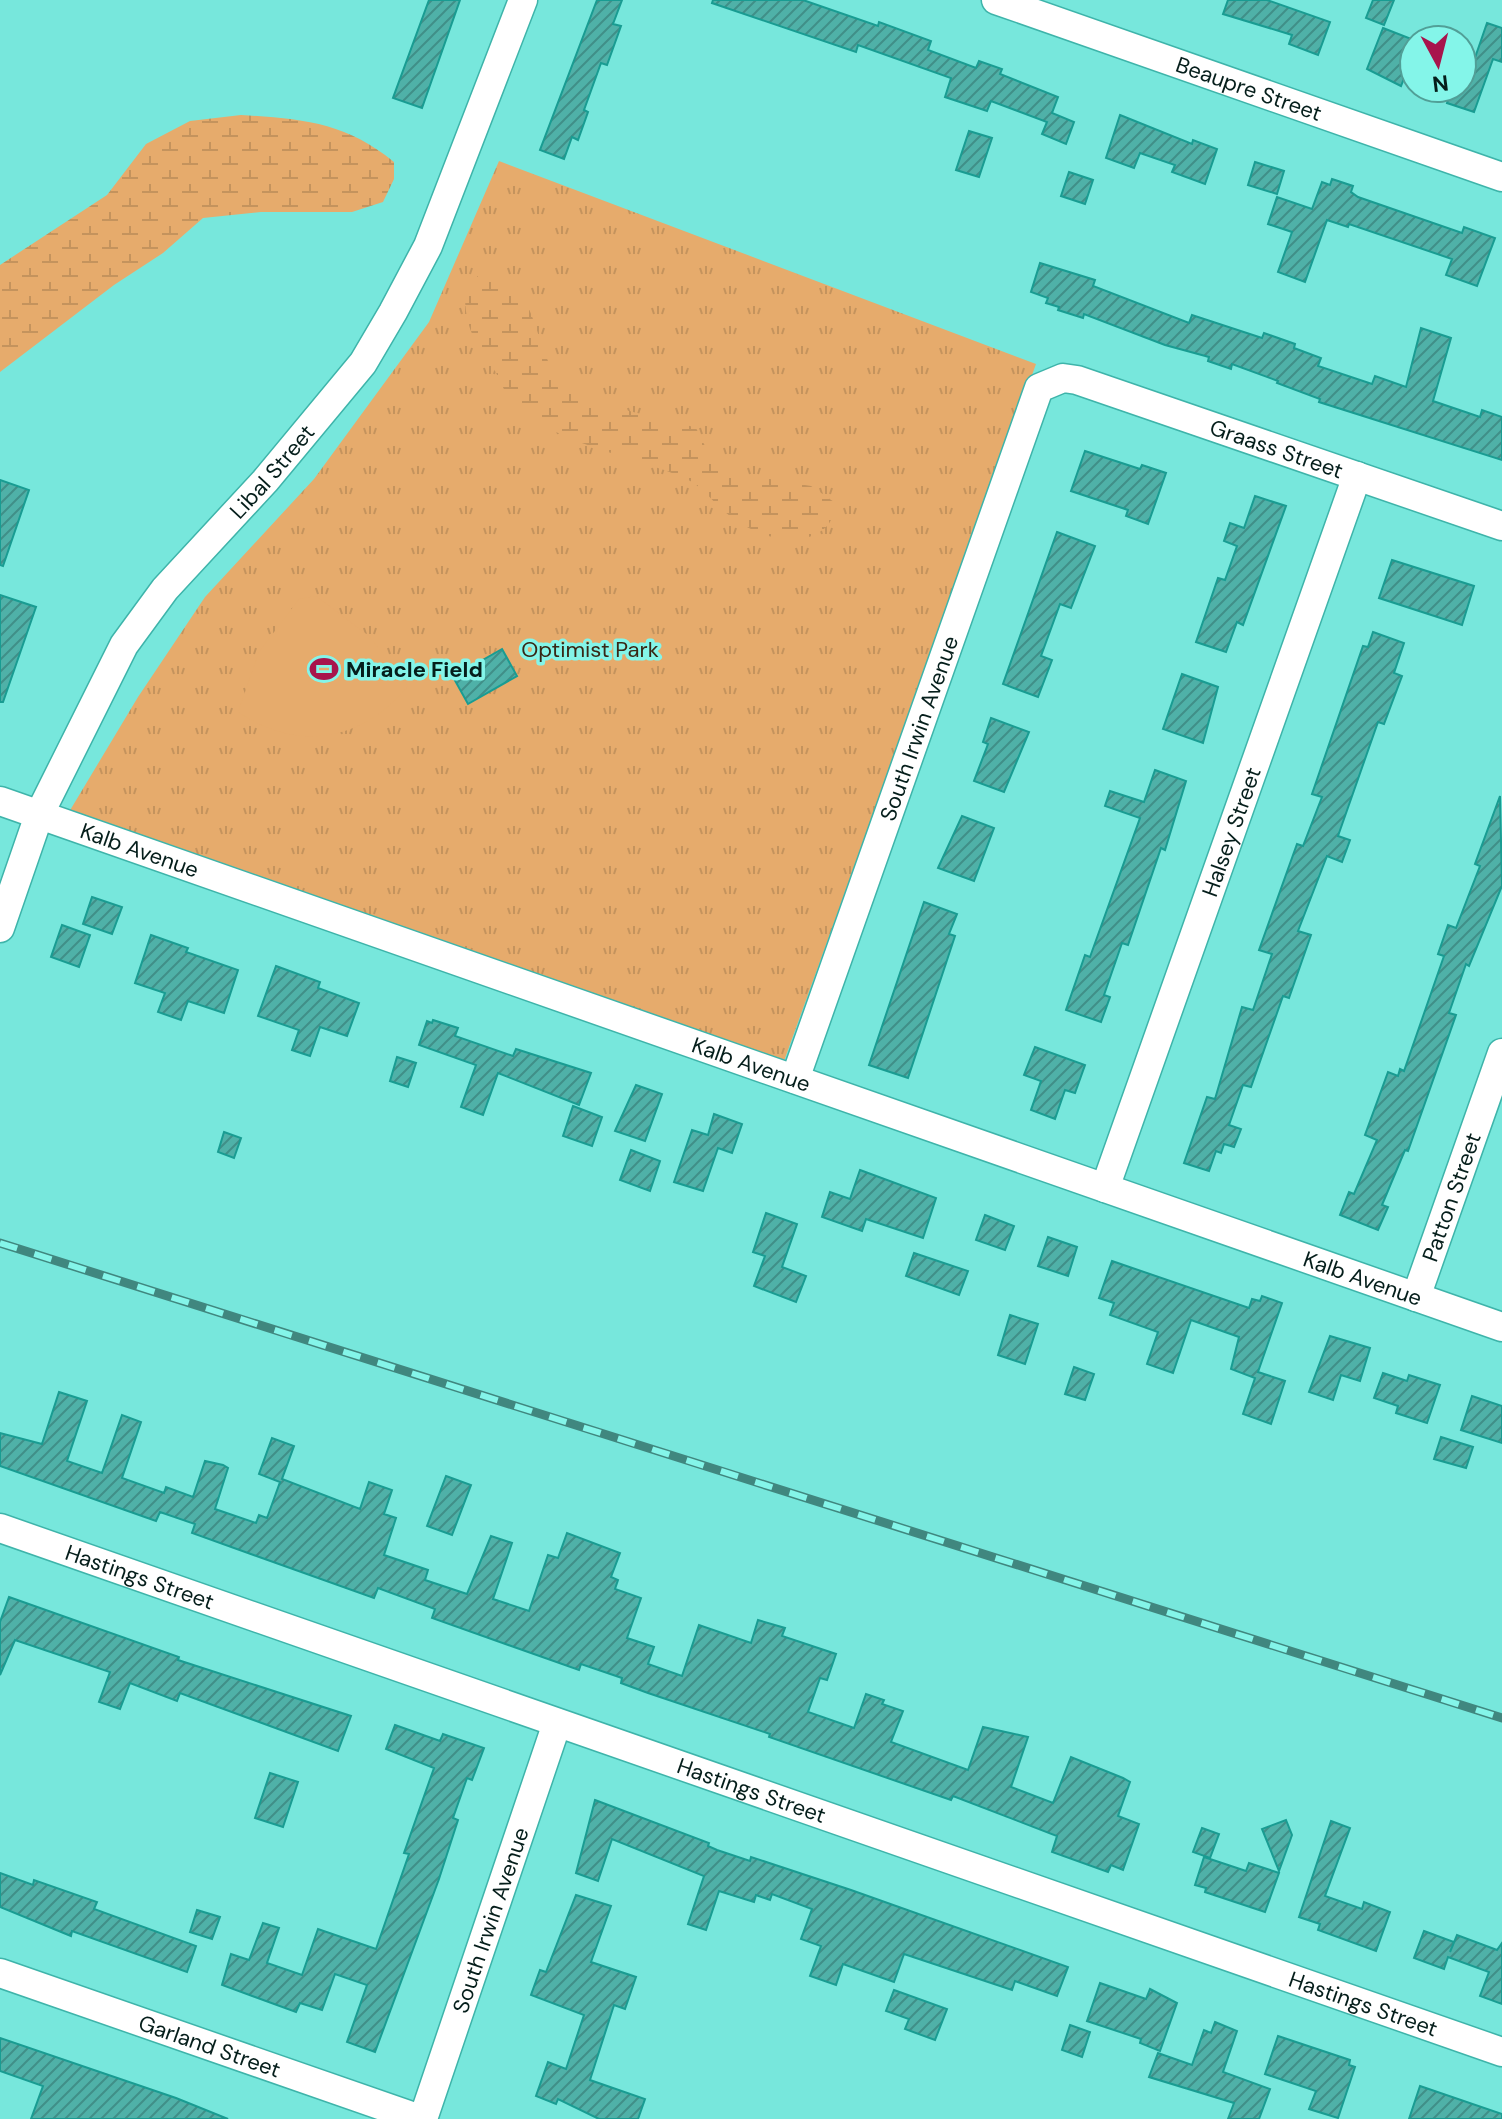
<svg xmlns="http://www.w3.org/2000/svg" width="1502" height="2119" font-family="'DM Sans',sans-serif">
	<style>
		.grass { fill: url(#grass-tufts) }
		.wetland { fill: url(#wetland-marsh) }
		.garden { fill: #e6ab6c }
		.building { fill: url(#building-hatch); stroke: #199c92; stroke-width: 2 }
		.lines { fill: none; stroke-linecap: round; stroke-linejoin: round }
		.minor-casing { stroke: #3eb4aa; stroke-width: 31 }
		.minor { stroke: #fff; stroke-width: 28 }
		.rail-casing { stroke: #40877f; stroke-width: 9 }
		.rail { stroke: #84f5e9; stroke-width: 6; stroke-dasharray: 18; stroke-linecap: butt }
		.labels { text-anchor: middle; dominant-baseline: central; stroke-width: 7; stroke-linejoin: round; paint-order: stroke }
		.street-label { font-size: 22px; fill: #051e1b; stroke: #84f5e9 }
		.park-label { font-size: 22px; fill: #382716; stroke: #84f5e9 }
		.poi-label { font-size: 22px; font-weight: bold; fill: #051e1b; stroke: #84f5e9; text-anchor: start }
	</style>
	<defs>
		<pattern id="grass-tufts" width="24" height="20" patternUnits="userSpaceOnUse" patternTransform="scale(2)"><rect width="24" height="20" fill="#e6ab6c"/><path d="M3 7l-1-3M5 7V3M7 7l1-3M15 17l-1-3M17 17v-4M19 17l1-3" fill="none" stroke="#c4935d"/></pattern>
		<pattern id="wetland-marsh" width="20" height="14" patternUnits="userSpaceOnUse" patternTransform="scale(2)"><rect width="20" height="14" fill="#e6ab6c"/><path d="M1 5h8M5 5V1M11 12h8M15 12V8" fill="none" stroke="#c4935d"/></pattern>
		<pattern id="building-hatch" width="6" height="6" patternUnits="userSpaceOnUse" patternTransform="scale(2)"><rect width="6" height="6" fill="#4fb1a8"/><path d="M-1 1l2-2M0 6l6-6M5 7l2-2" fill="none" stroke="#408f88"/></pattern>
	</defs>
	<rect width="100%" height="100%" fill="#77e7dc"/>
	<path class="grass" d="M499,161l537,203 -252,697 -715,-249 69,-115 67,-100 109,-118 115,-157z"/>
	<g class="wetland">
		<path d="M241,115c61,4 104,7 153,47v17l-11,23 -31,10h-91l-58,6 -40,35 -49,32 -114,87v-107l107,-70 39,-51 44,-23z"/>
		<path d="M480,274c8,2 18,2 25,5 34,17 32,87 61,106 40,27 85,28 130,43l16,32 27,14 72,12 23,16c0,16 -4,26 -20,33 -25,12 -63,-2 -84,-19 -18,-13 -25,-29 -46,-38 -53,-24 -135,-33 -175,-81 -6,-7 -9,-18 -14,-26 -22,-30 -31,-46 -30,-83z"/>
	</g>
	<path class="garden" d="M316,596l53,40 39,50c-46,56 -110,66 -170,26l21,-60 40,-53z"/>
	<g class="building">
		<path d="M429,0h31l-38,108 -29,-10z"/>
		<path d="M597,0h25l-9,24 8,2 -14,39 -6,-2 -17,47 4,2 -10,28 -6,-3 -8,22 -24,-9z"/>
		<path d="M713,0h90l75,26 1,-4 52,19 -3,9 48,18 3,-7 23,8 -2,5 58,23 -6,16 22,9 -8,22 -24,-10 5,-12 -56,-21 -4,10 -42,-14 6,-19 -93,-33 -2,7 -144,-49z"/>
		<path d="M1228,0h39l63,22 -12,33 -29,-11 3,-9 -69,-21z"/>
		<path d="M1373,0h21l-10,25 -18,-7z"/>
		<path d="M1487,23l15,5v34l-9,-3 -19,53 -27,-9 5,-15h10v-12l6,2z"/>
		<path d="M1383,28l31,12 -6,13 5,2 -12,31 -34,-17z"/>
		<path d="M1120,115l72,29 1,-4 24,9 -12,35 -33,-12 3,-7 -35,-12 -6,15 -28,-10z"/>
		<path d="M969,131l23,7 -13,39 -23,-7z"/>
		<path d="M1255,162l29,9 -7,23 -29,-9z"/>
		<path d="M1069,172l24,8 -8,24 -24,-8z"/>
		<path d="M1332,179l21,7 -2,6 7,5 104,36 2,-6 31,11 -18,48 -31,-11 6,-16 -103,-35 -1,3 -21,-7 -22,62 -27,-10 14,-40 -24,-8 9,-27 35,12 10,-27 8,3z"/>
		<path d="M1040,263l55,17 -2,6 96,37 3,-8 70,23 2,-5 31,11 -1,4 27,10 -3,8 54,18 3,-8 31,11 15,-59 30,10 -18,63 47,16 2,-7 20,7v43l-183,-58 1,-3 -43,-16 1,-2 -46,-17 -1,5 -23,-8 1,-4 -44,-12 -81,-31 -1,4 -25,-8 1,-3 -13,-4 2,-5 -17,-6z"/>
		<path d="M1085,451l55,18 2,-4 24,8 -18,51 -22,-8 2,-6 -57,-19z"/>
		<path d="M0,480l29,10 -26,76 -3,-1z"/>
		<path d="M1255,496l31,10 -43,119 -6,-3 -11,30 -30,-10 22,-64 7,2 12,-34 -13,-5 6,-18 14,5z"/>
		<path d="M1057,532l38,14 -24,62 -11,-4 -19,52 11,4 -14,37 -35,-13z"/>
		<path d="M1392,560l82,26 -12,39 -83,-27z"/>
		<path d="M0,595l36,12 -33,95h-3z"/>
		<path d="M1373,632l31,11 -10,30 8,3 -18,48 -6,-2 -40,114 12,4 -8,22 -15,-6 -29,75 13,4 -22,63 -6,-2 -32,91 -8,-2 -14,40 12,4 -7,18 -10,-3 -3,9 -5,-2 -7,20 -25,-8 23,-66 8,2 27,-92 11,3 19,-56 -13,-4 38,-106 6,2 19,-49 -10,-3 51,-148 5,1z"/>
		<path d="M502,649l15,27 -49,28 -15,-27z"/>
		<path d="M1182,674l36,13 -15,56 -40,-14z"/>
		<path d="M991,718l38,14 -25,60 -30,-11 14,-37 -5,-2z"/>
		<path d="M1155,770l31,11 -21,69 -4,-2 -33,97 -6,-2 -18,52 6,2 -9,25 -35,-12 19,-55 5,2 50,-139 -35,-12 5,-15 34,11z"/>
		<path d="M1500,796l2,90 -33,80 -3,-2 -17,49 7,2 -48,136 -3,-1 -23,55 6,2 -10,23 -38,-15 9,-23 5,2 23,-54 -12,-5 23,-63 10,4 2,-7 4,2 40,-115 -6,-2 10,-29 8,3 24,-62 -5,-2z"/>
		<path d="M962,816l32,12 -20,53 -36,-13z"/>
		<path d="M92,897l30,10 -10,27 -29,-10z"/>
		<path d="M924,902l33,12 -8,20 6,2 -47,142 -39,-13z"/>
		<path d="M62,925l28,10 -11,32 -28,-10z"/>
		<path d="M151,935l37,13 -2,4 52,18 -14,43 -36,-12 -7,19 -23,-8 7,-19 -30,-10z"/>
		<path d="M276,966l44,16 -2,6 41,15 -12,33 -27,-9 -10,29 -18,-6 7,-20 -41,-14z"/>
		<path d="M433,1020l25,8 -3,8 58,20 3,-7 75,24 -12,32 -81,-32 -15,42 -22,-8 15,-42 -57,-20 8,-24 5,2z"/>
		<path d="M1035,1047l50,18 -10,28 -10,-3 -10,29 -24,-9 10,-29 -17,-6z"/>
		<path d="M397,1057l19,6 -8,24 -18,-6z"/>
		<path d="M636,1085l26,9 -17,47 -30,-10z"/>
		<path d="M573,1106l29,11 -10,29 -29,-10z"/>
		<path d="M714,1114l28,10 -10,29 -14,-5 -15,43 -29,-9 18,-52 16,5z"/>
		<path d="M224,1132l17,6 -7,20 -16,-6z"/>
		<path d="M631,1150l29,11 -10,30 -30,-11z"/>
		<path d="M860,1170l76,28 -13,40 -57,-19 -4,12 -40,-14 8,-25 20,7z"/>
		<path d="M766,1213l31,11 -15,43 24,9 -10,26 -42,-16 11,-30 -12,-4z"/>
		<path d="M985,1215l29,11 -9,24 -29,-10z"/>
		<path d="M1048,1237l29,10 -9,29 -30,-10z"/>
		<path d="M914,1253l54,18 -9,24 -53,-19z"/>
		<path d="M1112,1261l137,47 3,-9 8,2 2,-5 20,7 -24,69 27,9 -14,43 -28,-10 12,-36 -24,-9 8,-32 -48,-17 -18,53 -26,-9 11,-32 -48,-17 4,-12 -15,-5z"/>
		<path d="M1010,1315l28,9 -13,40 -27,-9z"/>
		<path d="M1330,1336l40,12 -10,33 -19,-6 -8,25 -24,-8z"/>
		<path d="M1074,1367l20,7 -9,26 -20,-6z"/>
		<path d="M1383,1373l24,8 2,-6 31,10 -13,38 -31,-10 2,-7 -24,-8z"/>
		<path d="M59,1392l28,9 -20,60 35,12 20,-58 19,7 -19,56 42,15 2,-6 27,10 12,-36 18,4 5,3 -13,41 41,14 3,-8 8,3 13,-36 -21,-8 13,-36 22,8 -12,33 78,30 9,-27 23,8 -8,24 12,4 -12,37 44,15 -3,10 42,14 24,-58 21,7 -19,56 36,12 19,-56 10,3 9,-25 53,20 -9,24 7,3 -3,9 26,9 -14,40 27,9 -6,17 34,12 17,-51 52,18 7,-23 27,8 -3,8 54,18 -9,26 -7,-2 -12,34 46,16 12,-34 18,6 -2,4 21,7 -12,31 77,28 15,-43 45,10 -17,50 42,16 18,-46 52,21 7,4 -12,34 21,8 -16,46 -12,-5 -3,7 -56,-20 5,-16 -104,-40 -2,4 -182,-63 1,-3 -122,-41 -27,-10 1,-5 -41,-14 -2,6 -147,-52 3,-9 -57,-21 -4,10 -182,-65 3,-9 -35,-12 -4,9 -156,-55v-33l42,11z"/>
		<path d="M1472,1396l30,10v37l-41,-13z"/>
		<path d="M1441,1437l32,10 -7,21 -32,-9z"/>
		<path d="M446,1476l25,9 -19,50 -25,-9z"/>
		<path d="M9,1597l170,60 -1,3 173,56 -13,35 -158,-58 -3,8 -47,-18 -10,26 -21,-7 11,-30 -95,-32 -15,35v-53z"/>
		<path d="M395,1725l45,16 3,-7 41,14 -12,32 -5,-2 -14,40 5,2 -19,59 -64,173 -28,-10 20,-57 -32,-11 -13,36 -22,-7 -4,9 -74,-27 9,-31 18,6 14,-37 16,5 -12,35 35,12 16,-46 58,20 33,-95 -5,-1 30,-85 -48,-19z"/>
		<path d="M270,1773l28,9 -15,45 -28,-9z"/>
		<path d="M595,1800l114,43 -1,3 9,4 33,11 1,-4 100,33 217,77 -11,29 -42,-15 -3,9 -108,-36 -10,28 -51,-18 -7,21 -26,-9 11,-30 -20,-7 11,-30 -40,-15 -2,6 -14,-5 -2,7 -35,-11 -13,39 -18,-6 16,-48 -92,-37 -14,42 -22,-8z"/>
		<path d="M1286,1820l6,15 -13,36 -17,-42z"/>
		<path d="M1331,1821l19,7 -25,68 37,13 2,-7 26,10 -14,39 -58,-21 2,-6 -21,-7z"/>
		<path d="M1202,1828l17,6 -9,24 -17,-6z"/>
		<path d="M1204,1857l42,14 3,-8 30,10 -14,39 -60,-20 1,-4 -11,-3z"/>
		<path d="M0,1873l33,12 1,-5 63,22 -3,7 102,37 -9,26 -115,-41 -1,5 -71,-29z"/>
		<path d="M576,1895l35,11 -20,56 45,15 -11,32 -11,-4 -24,75 55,19 -7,20h-39l-41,-20 -2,5 -20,-8 12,-34 18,7 18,-54 -53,-20 9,-25 6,2z"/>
		<path d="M197,1910l23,7 -8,22 -22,-7z"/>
		<path d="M1424,1931l30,11 -4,10 7,-17 40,15 5,-7v61l-22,-8 9,-24 -41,-15 -4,12 -30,-11z"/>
		<path d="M1100,1983l46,16 4,-10 27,14 -17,48 -20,-8 1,-4 -54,-18z"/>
		<path d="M894,1990l53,19 -12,31 -30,-11 4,-10 -23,-8z"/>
		<path d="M1215,2022l22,9 -14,41 47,17 -11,30h-31l6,-16 -85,-26 9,-24 34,12 12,-35 7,3z"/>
		<path d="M1070,2025l20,7 -8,25 -20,-7z"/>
		<path d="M1278,2036l72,24 -1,5 6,2 -17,51 -29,-9 7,-18 -51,-17z"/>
		<path d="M0,2038l176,60 52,21h-197l12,-33 -43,-15z"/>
		<path d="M1420,2086l82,28v5h-93z"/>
	</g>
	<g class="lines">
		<defs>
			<g id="minor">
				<path id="s1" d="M996,0l506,177"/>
				<path id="s2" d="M0,801l1502,526"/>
				<path id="s3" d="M0,928l39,-113 85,-170 41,-56 100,-108 98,-118 30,-51 35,-66 95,-246"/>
				<path id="s4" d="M795,1079l244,-691 24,-10 14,2 425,146"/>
				<path id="s5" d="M1105,1188l252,-712"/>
				<path id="s6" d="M1416,1297l86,-244"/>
				<path id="s7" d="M0,1528l1502,524"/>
				<path id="s8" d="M0,1973l420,146"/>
				<path id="s9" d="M423,2119l134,-396"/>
			</g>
		</defs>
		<use href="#minor" class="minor-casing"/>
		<use href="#minor" class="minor"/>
		<defs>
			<path id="rail" d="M0,1243l1502,475"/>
		</defs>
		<use href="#rail" class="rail-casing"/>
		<use href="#rail" class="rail"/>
	</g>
	<defs>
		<symbol id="stadium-bare" viewBox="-9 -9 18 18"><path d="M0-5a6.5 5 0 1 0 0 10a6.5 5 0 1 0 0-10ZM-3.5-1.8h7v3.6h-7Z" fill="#a8144c" stroke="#84f5e9" stroke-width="2.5" paint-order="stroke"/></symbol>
	</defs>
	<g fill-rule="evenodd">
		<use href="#stadium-bare" x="304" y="649" width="40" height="40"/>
	</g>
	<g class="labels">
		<g class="street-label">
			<text stroke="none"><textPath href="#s1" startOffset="268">Beaupre Street</textPath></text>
			<text stroke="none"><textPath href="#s4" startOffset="984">Graass Street</textPath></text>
			<text stroke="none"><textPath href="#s3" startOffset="538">Libal Street</textPath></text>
			<text stroke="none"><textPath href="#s4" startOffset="372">South Irwin Avenue</textPath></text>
			<text stroke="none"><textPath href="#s5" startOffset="378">Halsey Street</textPath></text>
			<text stroke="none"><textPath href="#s2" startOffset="148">Kalb Avenue</textPath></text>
			<text stroke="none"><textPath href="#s2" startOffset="796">Kalb Avenue</textPath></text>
			<text stroke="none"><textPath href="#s6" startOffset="106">Patton Street</textPath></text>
			<text stroke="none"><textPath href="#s2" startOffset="1444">Kalb Avenue</textPath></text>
			<text stroke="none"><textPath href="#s7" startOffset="148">Hastings Street</textPath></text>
			<text stroke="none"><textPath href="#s7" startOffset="796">Hastings Street</textPath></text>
			<text stroke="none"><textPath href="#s9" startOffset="210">South Irwin Avenue</textPath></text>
			<text stroke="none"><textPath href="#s7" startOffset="1444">Hastings Street</textPath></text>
			<text stroke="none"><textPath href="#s8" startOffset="222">Garland Street</textPath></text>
		</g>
		<g class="park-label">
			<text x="590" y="649">Optimist Park</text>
		</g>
		<g class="poi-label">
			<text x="346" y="669">Miracle Field</text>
		</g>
	</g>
	<g transform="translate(1438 64) rotate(173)"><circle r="38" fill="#84f5e9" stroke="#519f97" stroke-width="2"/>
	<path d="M0-6L14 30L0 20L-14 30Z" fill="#a8144c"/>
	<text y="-12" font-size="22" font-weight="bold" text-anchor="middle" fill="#051e1b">N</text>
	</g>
</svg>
